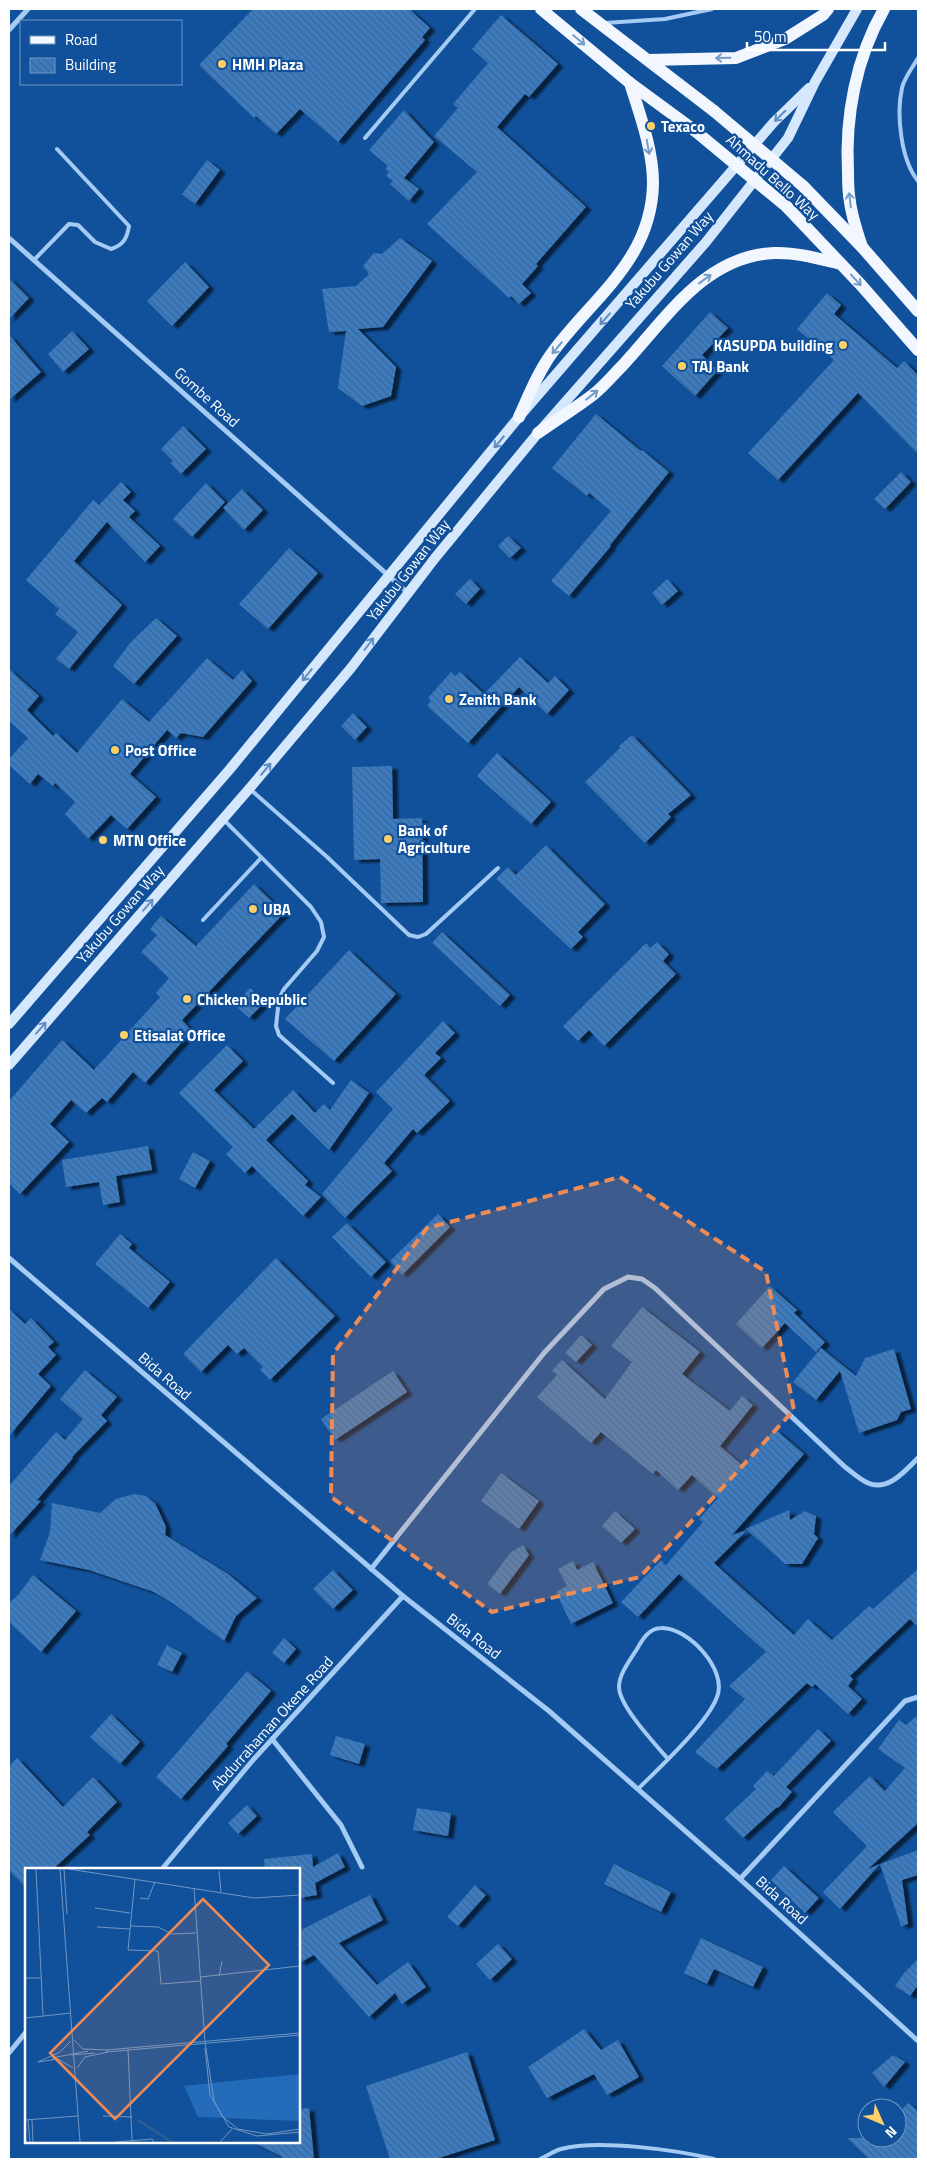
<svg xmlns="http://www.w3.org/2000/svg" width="927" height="2168" font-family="'Titillium Web',sans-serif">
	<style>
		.building { fill: url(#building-back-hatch); filter: url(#shadow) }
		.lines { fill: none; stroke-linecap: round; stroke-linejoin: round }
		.lane { stroke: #a4cbf4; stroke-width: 4 }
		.street { stroke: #a4cbf4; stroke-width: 5 }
		.secondary { stroke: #d5e7fd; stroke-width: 10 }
		.primary { stroke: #f2f7ff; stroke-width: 12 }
		.primary-bridge { stroke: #f2f7ff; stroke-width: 12 }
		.oneway { stroke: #769cc8 }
		.oneway2 { stroke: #5f8dc2 }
		.marked { fill: #ef8b55; fill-opacity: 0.2; stroke: #ef8b55; stroke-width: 4; stroke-dasharray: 10 6; stroke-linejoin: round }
		.poi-dot { fill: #ffcf68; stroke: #11519b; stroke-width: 2 }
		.labels { text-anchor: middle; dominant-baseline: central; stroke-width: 4.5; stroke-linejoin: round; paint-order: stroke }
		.poi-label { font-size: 15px; font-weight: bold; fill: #fff; stroke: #11519b; text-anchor: start }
		.street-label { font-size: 15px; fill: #fff; stroke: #11519b }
		.inset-river { fill: none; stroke: #2f5e94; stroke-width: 2.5 }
		.inset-road { fill: none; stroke: #7097c3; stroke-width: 1 }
		.view { fill: #ef8b55; fill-opacity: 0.15; stroke: #ef8b55; stroke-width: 2.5 }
		.inset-edge { fill: none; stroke: #fff; stroke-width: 2.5 }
	</style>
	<defs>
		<pattern id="building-back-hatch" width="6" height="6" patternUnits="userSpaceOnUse" patternTransform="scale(1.25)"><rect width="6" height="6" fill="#3a7bc2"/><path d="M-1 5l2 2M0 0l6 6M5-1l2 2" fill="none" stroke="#42668d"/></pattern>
		<filter id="shadow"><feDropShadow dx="5.5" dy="3" stdDeviation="1" flood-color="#0009"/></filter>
	</defs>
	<rect width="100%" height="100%" fill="#11519b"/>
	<g class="building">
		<path d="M253,9h156l21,19 -8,9 3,3 -87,102 -38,-33 -24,25 -20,-18 -2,2 -55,-53z"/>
		<path d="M501,15l57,49 -29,33 -4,-3 -28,33 89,80 -50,57 2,2 -16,18 9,9 -12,11 -8,-8 -2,2 -82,-74 50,-52 -43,-36 24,-28 -5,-4 35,-41 -16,-14z"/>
		<path d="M404,110l30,32 -30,36 15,11 -10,12 -19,-17 3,-3 -7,-5 3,-4 -4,-3 3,-3 -19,-16z"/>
		<path d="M207,160l13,10 -25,34 -13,-10z"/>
		<path d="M400,238l32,23 -49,66 -25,2 38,38 -5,29 -29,10 -24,-18 8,-57 -17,1 -7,-43 34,-3 13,-12 -6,-8 11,-13 8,1z"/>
		<path d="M185,262l24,25 -37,39 -25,-25z"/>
		<path d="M9,278l20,20 -20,21z"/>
		<path d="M827,293l14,12 -7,9 63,54 7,-7 14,14v79l-60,-61 -80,87 -30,-27 86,-93 -37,-31z"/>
		<path d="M710,312l18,16 -26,27 16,15 -23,26 -33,-30z"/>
		<path d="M72,331l17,18 -26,23 -15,-18z"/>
		<path d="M9,335l32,37 -32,28z"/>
		<path d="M596,414l45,37 1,-1 27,22 -59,73 1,1 -42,50 -18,-15 60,-70 -22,-18 -2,3 -35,-28z"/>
		<path d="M183,426l23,23 -25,25 -11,-11 3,-2 -12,-12z"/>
		<path d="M901,472l10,10 -26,27 -11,-10z"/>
		<path d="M121,482l10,10 -8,8 12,11 -6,6 31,29 -15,16 -38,-40 -33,39 48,44 -53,64 -13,-10 22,-27 -23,-18 4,-5 -33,-29 67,-80 6,5z"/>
		<path d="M206,483l19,19 -33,35 -19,-18z"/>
		<path d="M242,489l21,21 -19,20 -21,-22z"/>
		<path d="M508,536l13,12 -11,10 -12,-12z"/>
		<path d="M289,548l29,25 -50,56 -29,-25z"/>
		<path d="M470,579l10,10 -14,15 -11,-10z"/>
		<path d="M667,579l11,12 -16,14 -10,-12z"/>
		<path d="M156,618l21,18 -43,48 -21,-18 17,-23z"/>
		<path d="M520,657l28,26 7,-7 14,14 -22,24 -28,-27 -51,56 -41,-37 4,-5 -3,-3 23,-26 4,4 5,-4 24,22z"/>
		<path d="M207,658l26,22 9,-10 10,11 -49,56 -22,-4 -5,5 -9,-8 -37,44 26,23 -29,32 -16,-14 -23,24 -23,-25 10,-12 -20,-19 -2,3 -15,-12 -8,10 -21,-19v-6l19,-21 -19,-17v-52l30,27 -12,14 26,26 3,-3 21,20 45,-54 27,23z"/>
		<path d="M353,713l14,14 -12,13 -14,-14z"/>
		<path d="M632,735l59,60 -23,19 3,3 -26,26 -60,-61 35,-34 -1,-2z"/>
		<path d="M497,753l54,49 -20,22 -54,-48z"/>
		<path d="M392,766l1,53 29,-1 1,84 -42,1 -1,-44 -26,1 -2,-93z"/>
		<path d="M546,845l59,59 -27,28 5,5 -12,12 -75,-70 12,-12 8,8z"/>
		<path d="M254,884l30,29 -102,107 10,11 -47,52 -12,-11 -26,30 -5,-4 -16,15 -15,-13 -21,24 19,18 -49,52 -11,-11v-82l53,-61 32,30 66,-73 -4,-4 13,-15 -28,-26 16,-17 -7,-6 11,-13 35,30z"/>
		<path d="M442,932l68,63 -10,11 -68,-63z"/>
		<path d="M657,942l12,12 -6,7 13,13 -72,72 -15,-16 -11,11 -15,-15 83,-83 4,5z"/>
		<path d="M349,950l47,44 -62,67 -49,-42z"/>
		<path d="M250,988l15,14 -16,16 -14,-13z"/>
		<path d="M443,1021l12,12 -20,20 6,5 -17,17 26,26 -33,32 -4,-4 -29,34 8,8 -47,47 -23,-24 71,-85 -17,-17z"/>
		<path d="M227,1045l16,16 -29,29 40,39 39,-39 22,23 9,-9 6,6 21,-30 18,13 -40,57 -37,-36 -26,26 42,41 -3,4 16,12 -18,19 -51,-50 -7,7 -19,-19 7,-7 -54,-54z"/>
		<path d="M148,1146l4,24 -36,6 4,26 -17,3 -4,-23 -33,5 -4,-27z"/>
		<path d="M193,1152l17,9 -15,27 -16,-9z"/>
		<path d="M438,1214l12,13 -48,48 -12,-14z"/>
		<path d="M347,1223l39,39 -15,15 -39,-40z"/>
		<path d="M120,1234l12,10 -3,4 41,34 -22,26 -53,-44z"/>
		<path d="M276,1258l59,58 -65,64 -10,-10 3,-3 -19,-19 -7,6 -9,-9 -27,27 -18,-18z"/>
		<path d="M770,1286l27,24 -3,3 31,29 -9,10 -31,-29 -23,25 -26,-24z"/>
		<path d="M642,1307l58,45 -18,22 48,37 12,-15 11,9 -33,41 23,20 32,-37 29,25 -72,81 15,-5 -33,33 80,72 14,-16 24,21 37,-34 4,3 45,-40v58l-8,-8 -60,57 3,3 -5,7 14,13 -14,15 -33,-30 -3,3 -5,-4 -90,86 -22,-17 50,-53 -16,-13 37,-34 -87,-78 -41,43 -17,-15 40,-42 5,5 37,-43 -4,-3 19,-21 -26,-23 -14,15 -22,-20 -3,4 -52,-42 -10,11 -54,-46 20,-22 -5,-4 10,-11 43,39 27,-37 -21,-16z"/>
		<path d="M9,1309l16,15 6,-6 23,24 -6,5 8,8 -18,19 13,12 -42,50z"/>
		<path d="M581,1335l11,10 -16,17 -11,-9z"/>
		<path d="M821,1348l35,28 9,-18 29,-9 17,60 -10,3 -4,8 -38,13 -19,-62 -24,29 -23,-18z"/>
		<path d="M85,1370l32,27 -16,18 6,6 -35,36 1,1 -36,42 4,1 -32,35v-50l47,-54 9,8 18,-21 -23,-20z"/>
		<path d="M393,1371l14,21 -72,48 -14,-21z"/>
		<path d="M501,1473l38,28 -20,28 -38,-28z"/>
		<path d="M134,1494l12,2 9,7 11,24 -1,8 63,39 29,24 -21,18 -12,25 -50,-37 -20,-12 -65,-22 -49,-10 10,-28 2,-29 48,10 16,-14z"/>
		<path d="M789,1510l1,10 15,-9 11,5 -2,18 4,4 -16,26h-17l-39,-35z"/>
		<path d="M615,1511l20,18 -14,14 -19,-17z"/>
		<path d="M523,1545l6,10 -29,39 -13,-10 24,-32z"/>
		<path d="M573,1561l4,9 16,-8 20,41 -42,21 -15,-32 11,-6 -9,-17z"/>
		<path d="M333,1570l20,20 -20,19 -20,-20z"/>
		<path d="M33,1575l43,36 -35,41 -32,-30v-19l9,-8z"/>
		<path d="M284,1638l12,11 -12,14 -12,-10z"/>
		<path d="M167,1645l15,8 -10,19 -15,-7z"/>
		<path d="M247,1671l24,20 -45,53 2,2 -47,53 -25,-22z"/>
		<path d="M111,1714l29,28 -20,22 -30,-27z"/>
		<path d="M918,1715v108l-50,46 12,-5 -40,45 -17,-17 44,-46 -34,-34 37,-36 15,15 20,-23 -27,-19 21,-29 7,5z"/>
		<path d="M818,1729l13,12 -45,46 6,5 -14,16 -1,-1 -34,31 -19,-19 32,-30 -3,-3 14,-15 7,5z"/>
		<path d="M336,1736l29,8 -6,20 -29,-9z"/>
		<path d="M17,1758l46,49 30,-30 24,25 -30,30 3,3 -37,34h-27v19l-17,-18v-104z"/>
		<path d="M247,1805l10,11 -19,18 -10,-11z"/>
		<path d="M417,1808l34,5 -3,23 -35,-6z"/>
		<path d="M918,1850v25l-16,5 6,44 -7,2 -21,-62z"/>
		<path d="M338,1853l7,14 -30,16 2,12 -18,3v-29h-34l-1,-10 48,-5 1,13z"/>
		<path d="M614,1864l57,28 -10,20 -57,-28z"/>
		<path d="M784,1866l35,32 -14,15 -34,-33z"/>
		<path d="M475,1885l11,10 -28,31 -11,-9z"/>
		<path d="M370,1895l13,25 -44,23 38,42 31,-23 18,25 -24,17 -7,-11 -26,24 -55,-62 -15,8v-32z"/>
		<path d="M701,1938l62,29 -10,20 -39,-18 -7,15 -23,-11z"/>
		<path d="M498,1944l14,15 -22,21 -14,-16z"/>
		<path d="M918,1959v26l-8,11 -15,-10 9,-13z"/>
		<path d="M584,2029l17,21 17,-10 21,37 -32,18 -13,-21 -47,24 -19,-31z"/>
		<path d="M467,2052l28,88 -59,19h-46l-24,-73z"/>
		<path d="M893,2055l12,7 -21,25 -12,-14z"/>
		<path d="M908,2103l10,8v48h-49l-22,-21h50v-23z"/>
		<path d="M309,2108l5,51h-32l-1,-3 -29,-14h47v-33z"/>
	</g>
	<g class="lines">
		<g class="lane">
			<path d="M605,23l60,-4 47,-10"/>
			<path d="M918,58c-5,9 -14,20 -16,30 -6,27 -1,72 16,93"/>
			<path d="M365,138l110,-129"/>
			<path d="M34,260l35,-36 9,1 17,17 16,7c12,-4 16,-10 18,-23l-72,-77"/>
			<path d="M251,790l75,66 83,79 9,2 8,-3 72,-66"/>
			<path d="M224,820l87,87 10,15 3,15 -7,14 -33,38 -5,10 -3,27 3,9 54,48"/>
			<path d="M203,920l58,-62"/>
			<path d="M638,1789c21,-21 69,-65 79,-92 11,-27 -29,-70 -56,-69 -12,0 -19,12 -24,21 -7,11 -18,25 -18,38 0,19 37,58 49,72"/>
			<path d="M540,2159c7,-3 14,-8 21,-10 37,-10 115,1 153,10"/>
		</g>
		<g class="street">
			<path d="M9,30l19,-21"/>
			<path d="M9,238l399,355"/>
			<path d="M9,1258l394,338 146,115 191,168 178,162"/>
			<path d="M371,1569l173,-216 60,-64 24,-12 14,2 13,9 190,179c7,5 15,13 23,16 20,9 38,-13 50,-25"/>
			<path d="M272,1739l69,86 21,42"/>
			<path d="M162,1869l91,-109 150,-164"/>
			<path d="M740,1879l165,-178 13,-4"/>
			<path d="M9,2053l17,-21"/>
		</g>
		<g class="secondary">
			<path d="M9,1024l221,-255 289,-352 255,-295 35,-34"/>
			<path d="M9,1065l240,-276 102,-121 84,-110 103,-125 168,-191 82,-104 27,-56 42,-73"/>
		</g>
		<g class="primary">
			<path d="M541,9l89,74 64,47"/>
			<path d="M581,9l133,102"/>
			<path d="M649,60l87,-2 49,-19 38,-24 5,-6"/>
			<path d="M803,186l59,61 56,64"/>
			<path d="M787,207l74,78 57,65"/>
			<path d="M862,247c-5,-15 -10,-30 -12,-45 -2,-10 -2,-20 -2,-30 -3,-56 8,-114 36,-163"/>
			<path d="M519,417c10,-22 19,-45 33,-64 41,-56 100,-93 101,-170 0,-33 -13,-68 -23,-100"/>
			<path d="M538,433c18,-13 38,-25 56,-39 10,-8 20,-20 29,-29 43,-46 81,-109 151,-112 22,-1 46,6 67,11"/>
		</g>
		<g class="primary-bridge">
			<path d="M714,111l89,75"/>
			<path d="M694,130l93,77"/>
		</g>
	</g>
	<defs><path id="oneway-shaft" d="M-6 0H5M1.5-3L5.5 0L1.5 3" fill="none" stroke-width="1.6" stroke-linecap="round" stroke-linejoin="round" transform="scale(1.25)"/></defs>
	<g class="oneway">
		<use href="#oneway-shaft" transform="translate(579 40) rotate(40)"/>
		<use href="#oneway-shaft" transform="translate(723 58) rotate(179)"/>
		<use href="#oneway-shaft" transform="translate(648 147) rotate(80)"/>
		<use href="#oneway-shaft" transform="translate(850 200) rotate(-97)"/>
		<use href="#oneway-shaft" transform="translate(705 279) rotate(-36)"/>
		<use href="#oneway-shaft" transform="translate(856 280) rotate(47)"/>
		<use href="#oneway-shaft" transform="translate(557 348) rotate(130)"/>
		<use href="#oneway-shaft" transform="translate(592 395) rotate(-38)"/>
	</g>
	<g class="oneway2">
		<use href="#oneway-shaft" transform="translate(780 116) rotate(136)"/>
		<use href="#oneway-shaft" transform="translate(605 319) rotate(131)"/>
		<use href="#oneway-shaft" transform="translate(499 442) rotate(130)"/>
		<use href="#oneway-shaft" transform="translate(369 644) rotate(-53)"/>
		<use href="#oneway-shaft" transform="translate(307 675) rotate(129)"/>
		<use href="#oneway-shaft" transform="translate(266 769) rotate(-50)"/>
		<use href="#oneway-shaft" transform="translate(148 905) rotate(-49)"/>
		<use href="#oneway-shaft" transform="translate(41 1028) rotate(-49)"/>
	</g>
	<path class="marked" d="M620,1177l146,95 28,138 -154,167 -148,35 -161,-115 2,-143 94,-126z"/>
	<g class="poi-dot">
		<circle cx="222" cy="64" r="5"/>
		<circle cx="651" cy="126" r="5"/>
		<circle cx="843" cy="345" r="5"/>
		<circle cx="682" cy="366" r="5"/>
		<circle cx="449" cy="699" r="5"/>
		<circle cx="115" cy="750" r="5"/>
		<circle cx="388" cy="839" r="5"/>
		<circle cx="103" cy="840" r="5"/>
		<circle cx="253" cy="909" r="5"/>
		<circle cx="187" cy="999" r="5"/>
		<circle cx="124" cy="1035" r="5"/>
	</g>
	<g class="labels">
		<g class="poi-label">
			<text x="232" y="64">HMH Plaza</text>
			<text x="661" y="126">Texaco</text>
			<text x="833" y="345" text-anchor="end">KASUPDA building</text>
			<text x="692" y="366">TAJ Bank</text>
			<text x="459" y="699">Zenith Bank</text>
			<text x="125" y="750">Post Office</text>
			<text x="398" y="830">Bank of<tspan x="398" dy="17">Agriculture</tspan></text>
			<text x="113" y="840">MTN Office</text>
			<text x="263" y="909">UBA</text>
			<text x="197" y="999">Chicken Republic</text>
			<text x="134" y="1035">Etisalat Office</text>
		</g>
		<g class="street-label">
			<text transform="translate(773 177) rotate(42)">Ahmadu Bello Way</text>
			<text transform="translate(669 260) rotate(-49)">Yakubu Gowan Way</text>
			<text transform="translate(207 397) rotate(42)">Gombe Road</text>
			<text transform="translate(408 570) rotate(-52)">Yakubu Gowan Way</text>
			<text transform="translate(120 914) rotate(-49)">Yakubu Gowan Way</text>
			<text transform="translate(165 1376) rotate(41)">Bida Road</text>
			<text transform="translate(474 1636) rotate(38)">Bida Road</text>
			<text transform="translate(272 1723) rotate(-48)">Abdurrahaman Okene Road</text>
			<text transform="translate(782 1900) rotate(42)">Bida Road</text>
		</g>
	</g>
	<g transform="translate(25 1868)">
		<rect width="275" height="275" fill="#11519b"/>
		<path d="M275,206v47l-102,-4 -14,-31z" fill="#246cb9"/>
		<path class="inset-river" d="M113,252l34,22"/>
		<path class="inset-road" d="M11,1l7,146M35,1l20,273M39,1l3,45M44,1l185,29 46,-3M194,3l2,21M110,11l-7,71 30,1 3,33 39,-3M169,20l11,154 9,59 9,16 15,12 29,5 33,-5M115,30l8,1 7,-17M70,40l35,5M105,58l28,1 14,7 24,-1M72,59l33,2M194,108l3,-15M175,109l100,-11M0,110h16M0,150l46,-5M49,172l9,9 25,1M180,180l5,47 19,32 28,9 43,-4M103,181l4,92M81,182l194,-17M81,184l194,-17M46,187l24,-2M27,190l36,-7M13,194l22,-10 11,-11M13,194l20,-3 15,9M52,200l8,-11 23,-5M78,248l29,1M0,252l53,-4M3,252l2,22M7,252l1,22M91,274l36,-3 2,3M195,274l12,-13"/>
		<path class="view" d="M178,31l66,66 -154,154 -65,-66z"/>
		<rect width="275" height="275" class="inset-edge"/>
	</g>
	<rect width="927" height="2168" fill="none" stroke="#ffffff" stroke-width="20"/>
	<rect x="20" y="20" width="162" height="65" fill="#11519b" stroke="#7097c3"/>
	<rect x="30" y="36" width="25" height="8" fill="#f2f7ff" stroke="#7097c3"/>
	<text x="65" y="45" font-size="15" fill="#ffffff">Road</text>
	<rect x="30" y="58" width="25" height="15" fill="url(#building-back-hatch)" stroke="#7097c3"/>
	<text x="65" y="70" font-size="15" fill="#ffffff">Building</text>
	<g transform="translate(882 2123) rotate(135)"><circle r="24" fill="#11519b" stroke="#7097c3"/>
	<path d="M0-4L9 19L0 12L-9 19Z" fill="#ffcf68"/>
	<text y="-8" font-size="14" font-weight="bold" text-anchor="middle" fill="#ffffff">N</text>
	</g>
	<path d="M747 42v8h138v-8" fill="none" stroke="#ffffff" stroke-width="2.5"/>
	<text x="754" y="42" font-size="15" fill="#ffffff" stroke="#11519b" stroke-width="4" paint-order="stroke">50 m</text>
</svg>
